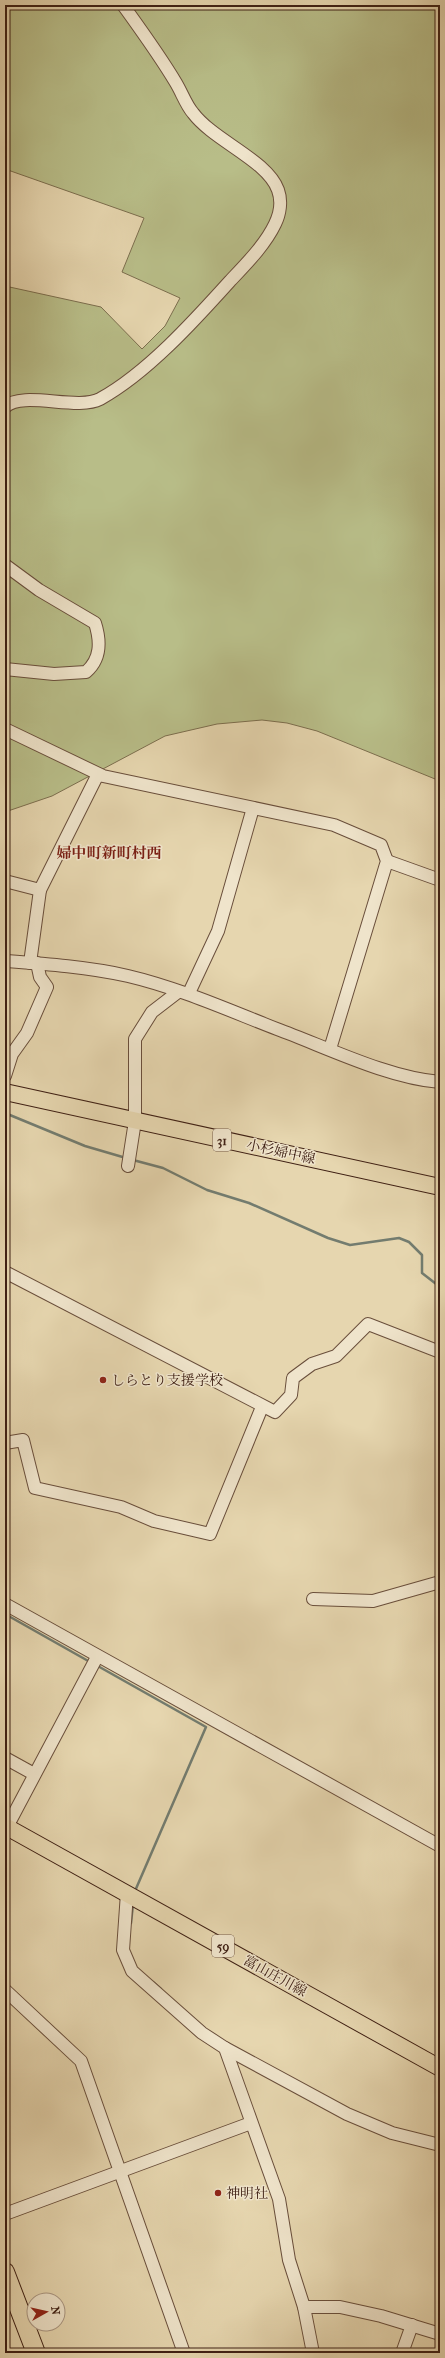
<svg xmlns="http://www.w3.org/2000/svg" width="445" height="2358" font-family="'IM FELL French Canon','Noto Serif JP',serif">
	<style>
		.green { fill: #b8bd88; stroke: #7c6e4e }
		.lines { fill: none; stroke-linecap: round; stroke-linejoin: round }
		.stream { stroke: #737c6f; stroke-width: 2.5 }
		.minor-casing { stroke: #694e3b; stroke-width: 14 }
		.major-casing { stroke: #3f2014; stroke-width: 18 }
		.highway-casing { stroke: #3f2014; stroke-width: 20 }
		.minor { stroke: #efe4cb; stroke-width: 12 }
		.major { stroke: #e6d6af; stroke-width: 16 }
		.highway { stroke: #e6d6af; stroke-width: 18 }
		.poi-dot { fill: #8f2418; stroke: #efe4cb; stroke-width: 1.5 }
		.labels { text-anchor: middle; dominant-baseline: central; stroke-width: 3; stroke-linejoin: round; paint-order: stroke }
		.shield { fill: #efe4cb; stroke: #745b4b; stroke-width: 1 }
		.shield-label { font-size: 13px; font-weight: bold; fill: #3f2014 }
		.street-label { font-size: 14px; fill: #3f2014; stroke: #efe4cb }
		.poi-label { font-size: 14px; fill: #3f2014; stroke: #efe4cb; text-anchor: start }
		.neighbourhood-label { font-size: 15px; font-weight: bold; fill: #7a1f14; stroke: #efe4cb }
	</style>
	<rect width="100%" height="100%" fill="#e6d6af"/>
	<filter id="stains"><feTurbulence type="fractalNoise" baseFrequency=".005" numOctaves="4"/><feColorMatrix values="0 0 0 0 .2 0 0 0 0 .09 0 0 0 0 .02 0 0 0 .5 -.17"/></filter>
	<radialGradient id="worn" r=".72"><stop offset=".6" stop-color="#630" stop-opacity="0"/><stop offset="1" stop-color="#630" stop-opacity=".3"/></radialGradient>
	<path class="green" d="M5,5h435v776l-123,-50 -30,-8 -25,-3 -45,4 -52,12 -113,60 -47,16v-526l96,21 41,42 23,-23 15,-28 -58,-26 22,-54 -139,-49z"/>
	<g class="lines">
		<g class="stream">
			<path d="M5,1113l80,33 41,12"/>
			<path d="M133,1160l30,8 44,22 42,13 79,35 22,7 49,-7 10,4 13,13v18l18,14"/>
			<path d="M5,1614l85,48"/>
			<path d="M96,1665l110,62 -71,164"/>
			<path d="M131,1923l2,-19"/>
			<path d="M153,1982l8,7"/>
		</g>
		<defs>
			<g id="minor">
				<path d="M5,407c17,-17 72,4 95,-8 47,-26 94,-78 130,-118 16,-17 35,-36 45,-57 5,-10 7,-23 3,-34 -11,-30 -64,-49 -85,-77 -7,-8 -11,-20 -17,-30 -16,-27 -35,-53 -53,-78"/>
				<path d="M5,565l34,25 56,33c6,19 6,36 -9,49l-32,2 -49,-5"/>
				<path d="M5,729l98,47 231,49 47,20 6,16 -57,188"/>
				<path d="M387,861l53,19"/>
				<path d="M5,881l35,9 58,-116"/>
				<path d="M5,961c41,3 83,6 123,15 51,12 100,34 149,53 49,18 111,49 163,53"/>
				<path d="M30,963l10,-73"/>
				<path d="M189,993l29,-62 35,-123"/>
				<path d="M5,1076l7,-22 15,-21 20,-46 -7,-10 -3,-14"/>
				<path d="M128,1166l7,-45v-82l17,-27 26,-20"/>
				<path d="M5,1272l270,140 16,-17 2,-17 19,-14 24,-8 32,-32 72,28"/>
				<path d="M5,1443l18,-3 12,48 86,19 33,14 56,13 52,-127"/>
				<path d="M313,1599l60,2 67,-19"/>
				<path d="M5,1604l435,242"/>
				<path d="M5,1758l29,16"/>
				<path d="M7,1827l90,-170"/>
				<path d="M127,1893l-4,57 9,21 70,62 23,15 54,151 10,61 15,47 9,46"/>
				<path d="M5,1990l76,71 103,292"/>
				<path d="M225,2048l122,66 45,19 48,12"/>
				<path d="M5,2214l246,-91"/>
				<path d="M304,2307h36l41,9 59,18"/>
				<path d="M402,2353l10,-28"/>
			</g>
			<g id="major">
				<path d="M5,1092l435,95"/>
				<path d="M5,1826l435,242"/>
			</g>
			<path id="highway" d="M5,2272l31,81"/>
		</defs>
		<use href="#minor" class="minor-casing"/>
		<use href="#major" class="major-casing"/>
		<use href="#highway" class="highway-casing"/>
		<use href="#minor" class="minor"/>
		<use href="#major" class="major"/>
		<use href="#highway" class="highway"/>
	</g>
	<g class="poi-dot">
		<circle cx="103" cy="1380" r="4"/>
		<circle cx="218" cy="2193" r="4"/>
	</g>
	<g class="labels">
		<g class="shield">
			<rect x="213" y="1129" width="18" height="22" rx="3"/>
			<rect x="212" y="1935" width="22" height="22" rx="3"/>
		</g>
		<g class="shield-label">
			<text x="222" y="1140">31</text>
			<text x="223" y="1946">59</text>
		</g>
		<g class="street-label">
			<text transform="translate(281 1152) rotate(12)">小杉婦中線</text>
			<text transform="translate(275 1976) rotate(29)">富山庄川線</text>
		</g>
		<g class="poi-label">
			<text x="111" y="1380">しらとり支援学校</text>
			<text x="226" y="2193">神明社</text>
		</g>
		<g class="neighbourhood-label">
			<text x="109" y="853">婦中町新町村西</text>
		</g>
	</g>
	<rect width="445" height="2358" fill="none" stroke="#e6d6af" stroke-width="20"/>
	<rect x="6" y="6" width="433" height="2346" fill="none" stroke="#3f2014" stroke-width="2"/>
	<rect x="10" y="10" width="425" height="2338" fill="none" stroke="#3f2014"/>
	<g transform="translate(46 2312) rotate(82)"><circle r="19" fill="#efe4cb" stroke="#a99682"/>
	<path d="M0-3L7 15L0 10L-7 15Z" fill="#8f2418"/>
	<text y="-6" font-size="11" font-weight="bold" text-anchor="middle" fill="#3f2014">N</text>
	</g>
	<rect width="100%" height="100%" filter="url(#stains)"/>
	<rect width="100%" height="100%" fill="url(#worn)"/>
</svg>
